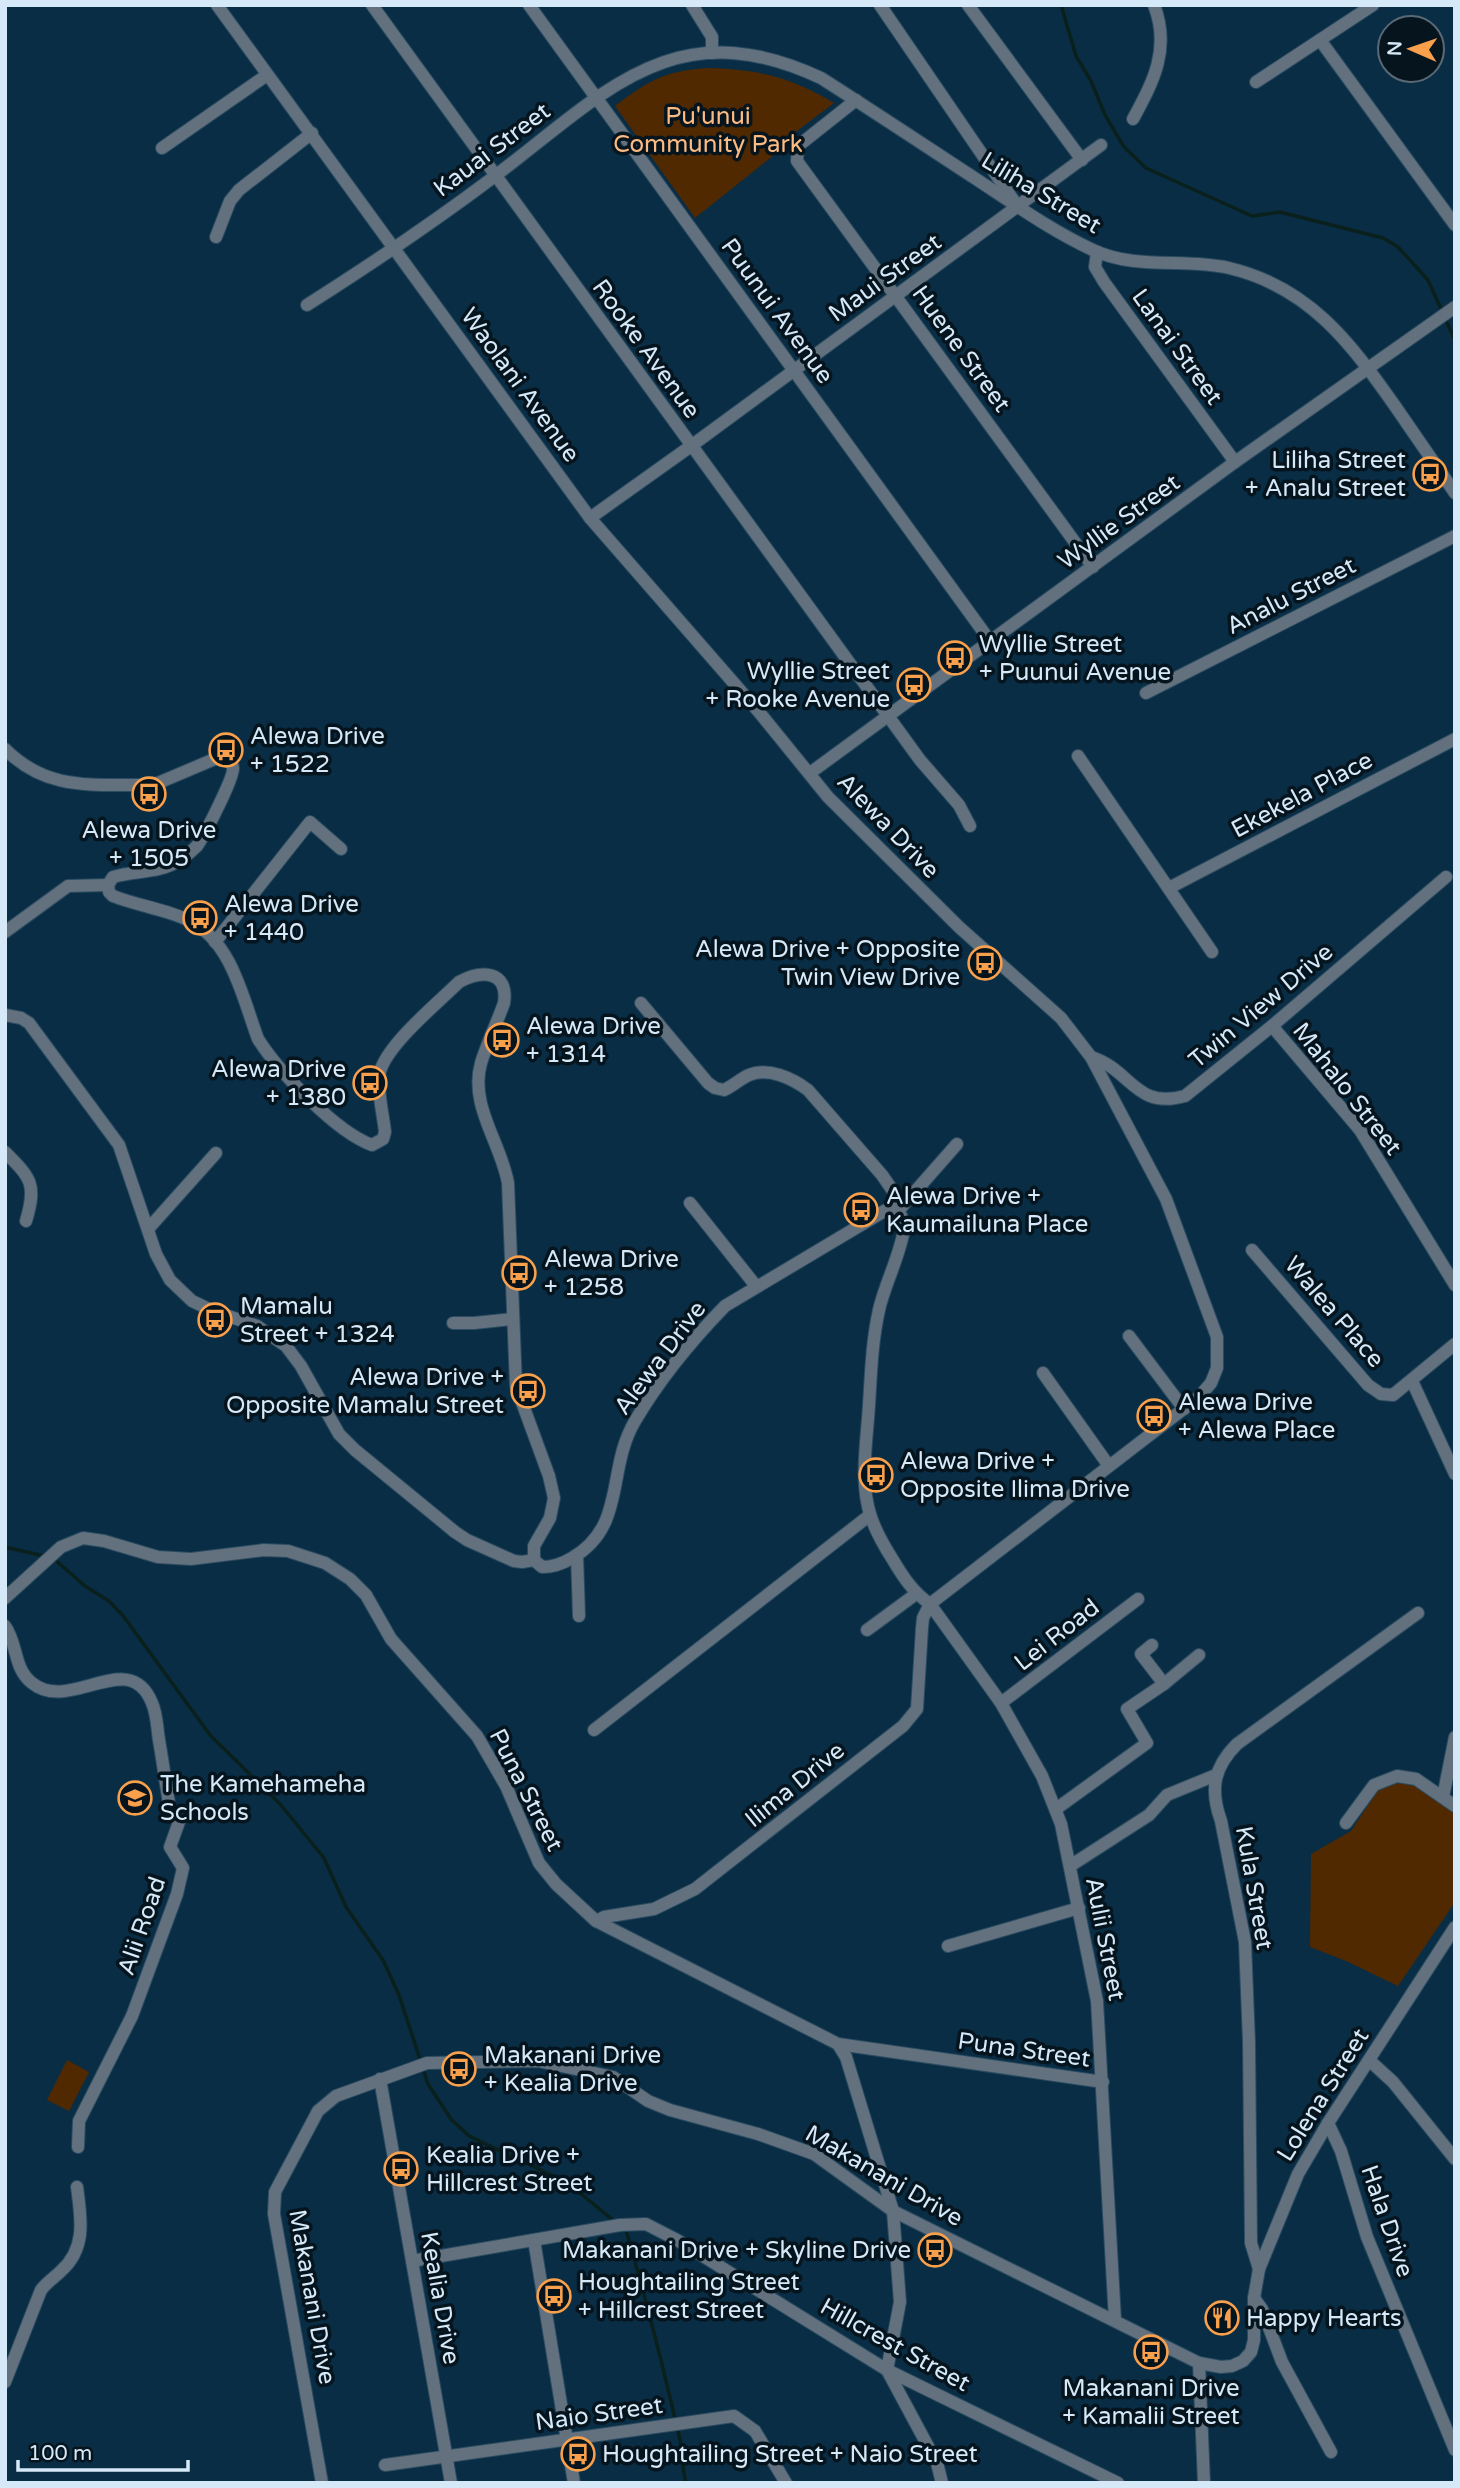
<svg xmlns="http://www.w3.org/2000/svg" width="1460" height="2488" font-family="'Varela Round',sans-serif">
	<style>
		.green { fill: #502900 }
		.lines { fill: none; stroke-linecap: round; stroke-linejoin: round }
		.stream { stroke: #0a201c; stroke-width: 3.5 }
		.minor-casing { stroke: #2a4b61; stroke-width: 14 }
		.minor { stroke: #62717d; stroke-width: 12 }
		.labels { text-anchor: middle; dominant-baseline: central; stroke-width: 7; stroke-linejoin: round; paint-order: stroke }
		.park-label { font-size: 24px; fill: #fbbb83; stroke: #06141e }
		.street-label { font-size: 24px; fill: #d6e9f8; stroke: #06141e }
		.poi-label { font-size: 24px; fill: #d6e9f8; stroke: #06141e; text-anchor: start }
	</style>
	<rect width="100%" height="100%" fill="#092d44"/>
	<g class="green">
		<path d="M707,68c50,1 84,9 127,35l-49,37 -1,7 -89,71 -80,-112c33,-25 49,-35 92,-38z"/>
		<path d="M1408,1779l47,33v90l-57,84 -52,-25 -36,-14 1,-93 40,-23 31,-47z"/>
		<path d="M67,2060l22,12 -20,39 -22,-11z"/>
	</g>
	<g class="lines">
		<g class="stream">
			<path d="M1061,5l15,51 15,25 14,34 19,32 22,21 106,48 28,-4 103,26 15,9 30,33 14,31"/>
			<path d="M1445,318l10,22"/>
			<path d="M5,1547l39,9"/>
			<path d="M54,1559l31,27 24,15 15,16 86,118 71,70 43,53 22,49 37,53 16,35 29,89 23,35 18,17 99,47 46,38"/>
			<path d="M623,2228l3,2c20,69 38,140 54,210 3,14 2,29 6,43"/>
		</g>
		<defs>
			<g id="minor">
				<path d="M217,5l373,513 169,194 69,85 131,130 102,91 30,39 75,142 51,138v31l-6,15 -12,14 -269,207 -7,14 -1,10 -5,81 -14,17 -208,163 -41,20 -50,8 -8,4"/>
				<path d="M372,5l548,755 39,45 11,21"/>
				<path d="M529,5l461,636"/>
				<path d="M692,5l20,32v16"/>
				<path d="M880,5l134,196"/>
				<path d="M968,5l114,155"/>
				<path d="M1320,40l135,185"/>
				<path d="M1256,82l117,-77"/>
				<path d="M856,100l-58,46 -1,15 296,406"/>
				<path d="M1133,119c20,-37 38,-70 21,-114"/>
				<path d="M162,148l105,-73"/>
				<path d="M216,237l14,-36 9,-11 73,-57"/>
				<path d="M1097,252l-2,15 9,15 131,180"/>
				<path d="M307,305c63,-40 124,-81 184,-126 111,-83 181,-171 330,-101 52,33 103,67 155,101 38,25 76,52 117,71 42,20 92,8 136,18 80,19 121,74 166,138 20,29 40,58 60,87"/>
				<path d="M590,518l101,-72 410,-301"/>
				<path d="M1146,693l309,-157"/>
				<path d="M5,749c42,42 85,35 140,36l13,-2 59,-25c7,-1 15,1 16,10 1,10 -29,68 -36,78 -5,5 -11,10 -17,14 -21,14 -44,10 -67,17l-5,8"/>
				<path d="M1078,756l134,196"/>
				<path d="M810,773l425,-311 220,-155"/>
				<path d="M108,885l1,7 4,4c25,10 53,13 77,25 42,21 53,78 68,118 21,33 78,93 114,106l11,-6 2,-7c-2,-18 -7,-37 -6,-55 2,-28 59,-74 80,-95 22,-12 50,-12 45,21 -7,20 -17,40 -23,60 -12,42 20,80 27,120l8,203 33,90 5,22 -4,20 -16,28v14l8,7c12,0 20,-3 30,-9 55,-32 34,-88 63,-137 24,-41 57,-81 90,-115l161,-96c12,-2 18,6 18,18 -2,23 -20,58 -25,82 -7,31 -8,63 -10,95 -2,35 -10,78 2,112 5,15 13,29 22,43 10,17 20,32 37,44l71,99 41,73 19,48 36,177 18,319"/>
				<path d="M1169,888l286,-149"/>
				<path d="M5,932l63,-46 40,-1"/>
				<path d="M215,942l95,-120 31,27"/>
				<path d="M641,1003l67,80 7,5 9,2c9,-4 16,-11 25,-15 19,-8 43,3 59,15l74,85 11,16 5,20"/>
				<path d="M5,1015l16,3 8,5 90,122 37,109 14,26 22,21 19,9 46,16 29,20 15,20 38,68 16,16 100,82 12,8 47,21 8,1 12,-2"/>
				<path d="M1272,1026l88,104 95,155"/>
				<path d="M1091,1057c41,13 44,53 94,39l87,-70 174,-149"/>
				<path d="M5,1152c26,26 32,32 21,69"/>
				<path d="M690,1203l66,83"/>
				<path d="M898,1211l59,-67"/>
				<path d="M148,1229l68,-76"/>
				<path d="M1252,1250l116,135 13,9 12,1 62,-51"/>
				<path d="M453,1323h21l38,-4"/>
				<path d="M1129,1336l55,73"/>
				<path d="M1043,1373l66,93"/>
				<path d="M1412,1381l43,93"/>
				<path d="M577,1555l2,61"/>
				<path d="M5,1598l56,-51 22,-9 21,3 54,16 33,2 73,-9 24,1 37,12 25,16 16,16 25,44 86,97 29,50 33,77 17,21 40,37 242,123 265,38"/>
				<path d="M5,1626c13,18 8,42 27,57 38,31 97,-37 120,20 5,11 5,25 7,37 4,23 7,46 11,69l9,13 -9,25 13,21 -6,26 -45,122 -53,105 -1,26"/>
				<path d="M867,1630l49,-36"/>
				<path d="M1152,1645l-11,9 23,30"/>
				<path d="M1001,1703l137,-104"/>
				<path d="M594,1730l276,-215"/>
				<path d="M1443,1797l12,-60"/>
				<path d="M1056,1809l91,-66 -20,-34 37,-25 35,-29"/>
				<path d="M1346,1823l28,-38 23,-9 19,3 39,27"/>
				<path d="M1070,1866l79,-51 18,-20 49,-20"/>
				<path d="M948,1946l131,-38"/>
				<path d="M838,2044l8,13 47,154 7,91 -13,68 50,93 5,20"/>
				<path d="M1370,2061l23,21 62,77"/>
				<path d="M380,2079l71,404"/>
				<path d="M1328,2123l13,28 26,86 88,213"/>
				<path d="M534,2240l40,243"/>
				<path d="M412,2261l208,-36 26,-1 31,16 210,130 231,113"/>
				<path d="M1259,2269l-8,-26 -2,-201 -4,-100 -24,-121c-11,-31 -8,-53 16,-77l181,-131"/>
				<path d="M1254,2298l8,11 20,53 49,90"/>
				<path d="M1199,2363l5,120"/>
				<path d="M5,2382l36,-92c6,-8 13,-12 20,-19 26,-23 20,-53 16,-84"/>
				<path d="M385,2465l349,-49 21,15 31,52"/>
				<path d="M322,2483l-48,-269 1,-22 43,-81 18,-15 91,-33 111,-2 75,16 35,24 22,9 88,24 56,20 79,57 306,152 22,4 11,-1 11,-5 8,-9 3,-12v-42l5,-29 39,-95 30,-51 127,-196"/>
			</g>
		</defs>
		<use href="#minor" class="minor-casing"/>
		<use href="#minor" class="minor"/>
	</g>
	<defs>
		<symbol id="bus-ring" viewBox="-11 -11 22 22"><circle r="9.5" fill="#06141e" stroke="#f9a04c" stroke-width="1.5"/><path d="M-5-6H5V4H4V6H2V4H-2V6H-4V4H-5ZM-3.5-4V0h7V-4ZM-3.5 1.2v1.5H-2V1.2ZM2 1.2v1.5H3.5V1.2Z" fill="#f9a04c"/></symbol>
		<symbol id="school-ring" viewBox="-11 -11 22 22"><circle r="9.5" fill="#06141e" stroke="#f9a04c" stroke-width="1.5"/><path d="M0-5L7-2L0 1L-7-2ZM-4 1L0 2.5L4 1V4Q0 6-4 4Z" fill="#f9a04c"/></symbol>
		<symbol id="restaurant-ring" viewBox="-11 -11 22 22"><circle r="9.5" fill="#06141e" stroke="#f9a04c" stroke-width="1.5"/><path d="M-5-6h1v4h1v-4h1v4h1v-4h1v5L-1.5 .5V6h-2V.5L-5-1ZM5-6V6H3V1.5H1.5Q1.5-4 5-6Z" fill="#f9a04c"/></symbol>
	</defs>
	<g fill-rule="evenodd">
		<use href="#bus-ring" x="1411" y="455" width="38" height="38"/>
		<use href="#bus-ring" x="936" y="639" width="38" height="38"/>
		<use href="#bus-ring" x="895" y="666" width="38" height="38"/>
		<use href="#bus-ring" x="207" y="731" width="38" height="38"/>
		<use href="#bus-ring" x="130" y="775" width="38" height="38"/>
		<use href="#bus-ring" x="181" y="899" width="38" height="38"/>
		<use href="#bus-ring" x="966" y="944" width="38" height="38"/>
		<use href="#bus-ring" x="483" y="1021" width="38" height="38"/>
		<use href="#bus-ring" x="351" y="1064" width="38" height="38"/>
		<use href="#bus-ring" x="842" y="1191" width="38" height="38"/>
		<use href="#bus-ring" x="500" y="1254" width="38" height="38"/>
		<use href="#bus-ring" x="196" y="1301" width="38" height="38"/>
		<use href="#bus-ring" x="509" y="1372" width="38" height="38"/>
		<use href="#bus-ring" x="1135" y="1397" width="38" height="38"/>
		<use href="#bus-ring" x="857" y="1456" width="38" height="38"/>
		<use href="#school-ring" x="116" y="1779" width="38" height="38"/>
		<use href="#bus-ring" x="440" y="2050" width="38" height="38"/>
		<use href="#bus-ring" x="382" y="2150" width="38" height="38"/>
		<use href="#bus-ring" x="916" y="2231" width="38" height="38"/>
		<use href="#bus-ring" x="535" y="2277" width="38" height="38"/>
		<use href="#restaurant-ring" x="1203" y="2299" width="38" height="38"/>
		<use href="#bus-ring" x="1132" y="2333" width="38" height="38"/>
		<use href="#bus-ring" x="559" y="2435" width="38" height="38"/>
	</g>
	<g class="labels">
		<g class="park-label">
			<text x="708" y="116">Pu'unui<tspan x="708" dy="28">Community Park</tspan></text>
		</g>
		<g class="street-label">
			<text transform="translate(492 150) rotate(-37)">Kauai Street</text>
			<text transform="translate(1041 193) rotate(31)">Liliha Street</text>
			<text transform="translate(885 278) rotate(-36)">Maui Street</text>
			<text transform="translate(777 311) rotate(54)">Puunui Avenue</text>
			<text transform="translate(1177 347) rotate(54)">Lanai Street</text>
			<text transform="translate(646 349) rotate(54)">Rooke Avenue</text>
			<text transform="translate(961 349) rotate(54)">Huene Street</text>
			<text transform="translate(520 385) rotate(54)">Waolani Avenue</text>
			<text transform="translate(1119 522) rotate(-36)">Wyllie Street</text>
			<text transform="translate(1291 596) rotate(-27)">Analu Street</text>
			<text transform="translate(1302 795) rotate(-28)">Ekekela Place</text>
			<text transform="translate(888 826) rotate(46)">Alewa Drive</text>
			<text transform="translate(1261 1006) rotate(-40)">Twin View Drive</text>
			<text transform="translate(1347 1089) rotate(52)">Mahalo Street</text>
			<text transform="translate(1334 1312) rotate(49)">Walea Place</text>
			<text transform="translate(660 1358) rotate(-53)">Alewa Drive</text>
			<text transform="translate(1057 1635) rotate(-38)">Lei Road</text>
			<text transform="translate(795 1785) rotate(-39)">Ilima Drive</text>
			<text transform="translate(526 1790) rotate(63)">Puna Street</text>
			<text transform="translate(1254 1888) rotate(80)">Kula Street</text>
			<text transform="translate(142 1926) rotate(-71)">Alii Road</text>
			<text transform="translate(1105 1939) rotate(79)">Aulii Street</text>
			<text transform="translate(1024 2050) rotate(8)">Puna Street</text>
			<text transform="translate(1323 2095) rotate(-58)">Lolena Street</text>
			<text transform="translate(884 2176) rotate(30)">Makanani Drive</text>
			<text transform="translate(1387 2221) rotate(71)">Hala Drive</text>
			<text transform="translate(312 2297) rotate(80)">Makanani Drive</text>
			<text transform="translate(440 2298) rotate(80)">Kealia Drive</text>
			<text transform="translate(895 2345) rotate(29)">Hillcrest Street</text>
			<text transform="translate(599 2414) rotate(-8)">Naio Street</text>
		</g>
		<g class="poi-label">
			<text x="1406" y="460" text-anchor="end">Liliha Street<tspan x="1406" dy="28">+ Analu Street</tspan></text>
			<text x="979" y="644">Wyllie Street<tspan x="979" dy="28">+ Puunui Avenue</tspan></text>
			<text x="890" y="671" text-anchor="end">Wyllie Street<tspan x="890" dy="28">+ Rooke Avenue</tspan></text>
			<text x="250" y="736">Alewa Drive<tspan x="250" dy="28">+ 1522</tspan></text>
			<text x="149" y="830" text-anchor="middle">Alewa Drive<tspan x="149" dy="28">+ 1505</tspan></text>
			<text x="224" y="904">Alewa Drive<tspan x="224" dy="28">+ 1440</tspan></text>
			<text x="960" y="949" text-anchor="end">Alewa Drive + Opposite<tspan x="960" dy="28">Twin View Drive</tspan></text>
			<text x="526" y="1026">Alewa Drive<tspan x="526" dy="28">+ 1314</tspan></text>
			<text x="346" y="1069" text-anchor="end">Alewa Drive<tspan x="346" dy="28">+ 1380</tspan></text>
			<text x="886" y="1196">Alewa Drive +<tspan x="886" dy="28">Kaumailuna Place</tspan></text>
			<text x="544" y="1259">Alewa Drive<tspan x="544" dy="28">+ 1258</tspan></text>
			<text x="240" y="1306">Mamalu<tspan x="240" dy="28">Street + 1324</tspan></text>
			<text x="504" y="1377" text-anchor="end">Alewa Drive +<tspan x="504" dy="28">Opposite Mamalu Street</tspan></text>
			<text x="1178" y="1402">Alewa Drive<tspan x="1178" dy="28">+ Alewa Place</tspan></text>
			<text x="900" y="1461">Alewa Drive +<tspan x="900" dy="28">Opposite Ilima Drive</tspan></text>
			<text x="160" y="1784">The Kamehameha<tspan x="160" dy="28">Schools</tspan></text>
			<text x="484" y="2055">Makanani Drive<tspan x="484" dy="28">+ Kealia Drive</tspan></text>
			<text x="426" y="2155">Kealia Drive +<tspan x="426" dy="28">Hillcrest Street</tspan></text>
			<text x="911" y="2250" text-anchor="end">Makanani Drive + Skyline Drive</text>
			<text x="578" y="2282">Houghtailing Street<tspan x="578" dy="28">+ Hillcrest Street</tspan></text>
			<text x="1246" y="2318">Happy Hearts</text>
			<text x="1151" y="2388" text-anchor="middle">Makanani Drive<tspan x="1151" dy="28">+ Kamalii Street</tspan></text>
			<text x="602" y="2454">Houghtailing Street + Naio Street</text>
		</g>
	</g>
	<rect width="1460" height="2488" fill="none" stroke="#d6e9f8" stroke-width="14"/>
	<g transform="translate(1411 49) rotate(272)"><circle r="33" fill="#06141e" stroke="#596975" stroke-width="2"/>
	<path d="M0-5L12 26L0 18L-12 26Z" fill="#f9a04c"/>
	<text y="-10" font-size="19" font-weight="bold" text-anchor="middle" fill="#d6e9f8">N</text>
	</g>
	<path d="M18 2460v10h170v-10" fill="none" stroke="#d6e9f8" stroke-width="3.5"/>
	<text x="28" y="2460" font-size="21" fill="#d6e9f8" stroke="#06141e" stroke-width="5" paint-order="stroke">100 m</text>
</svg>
